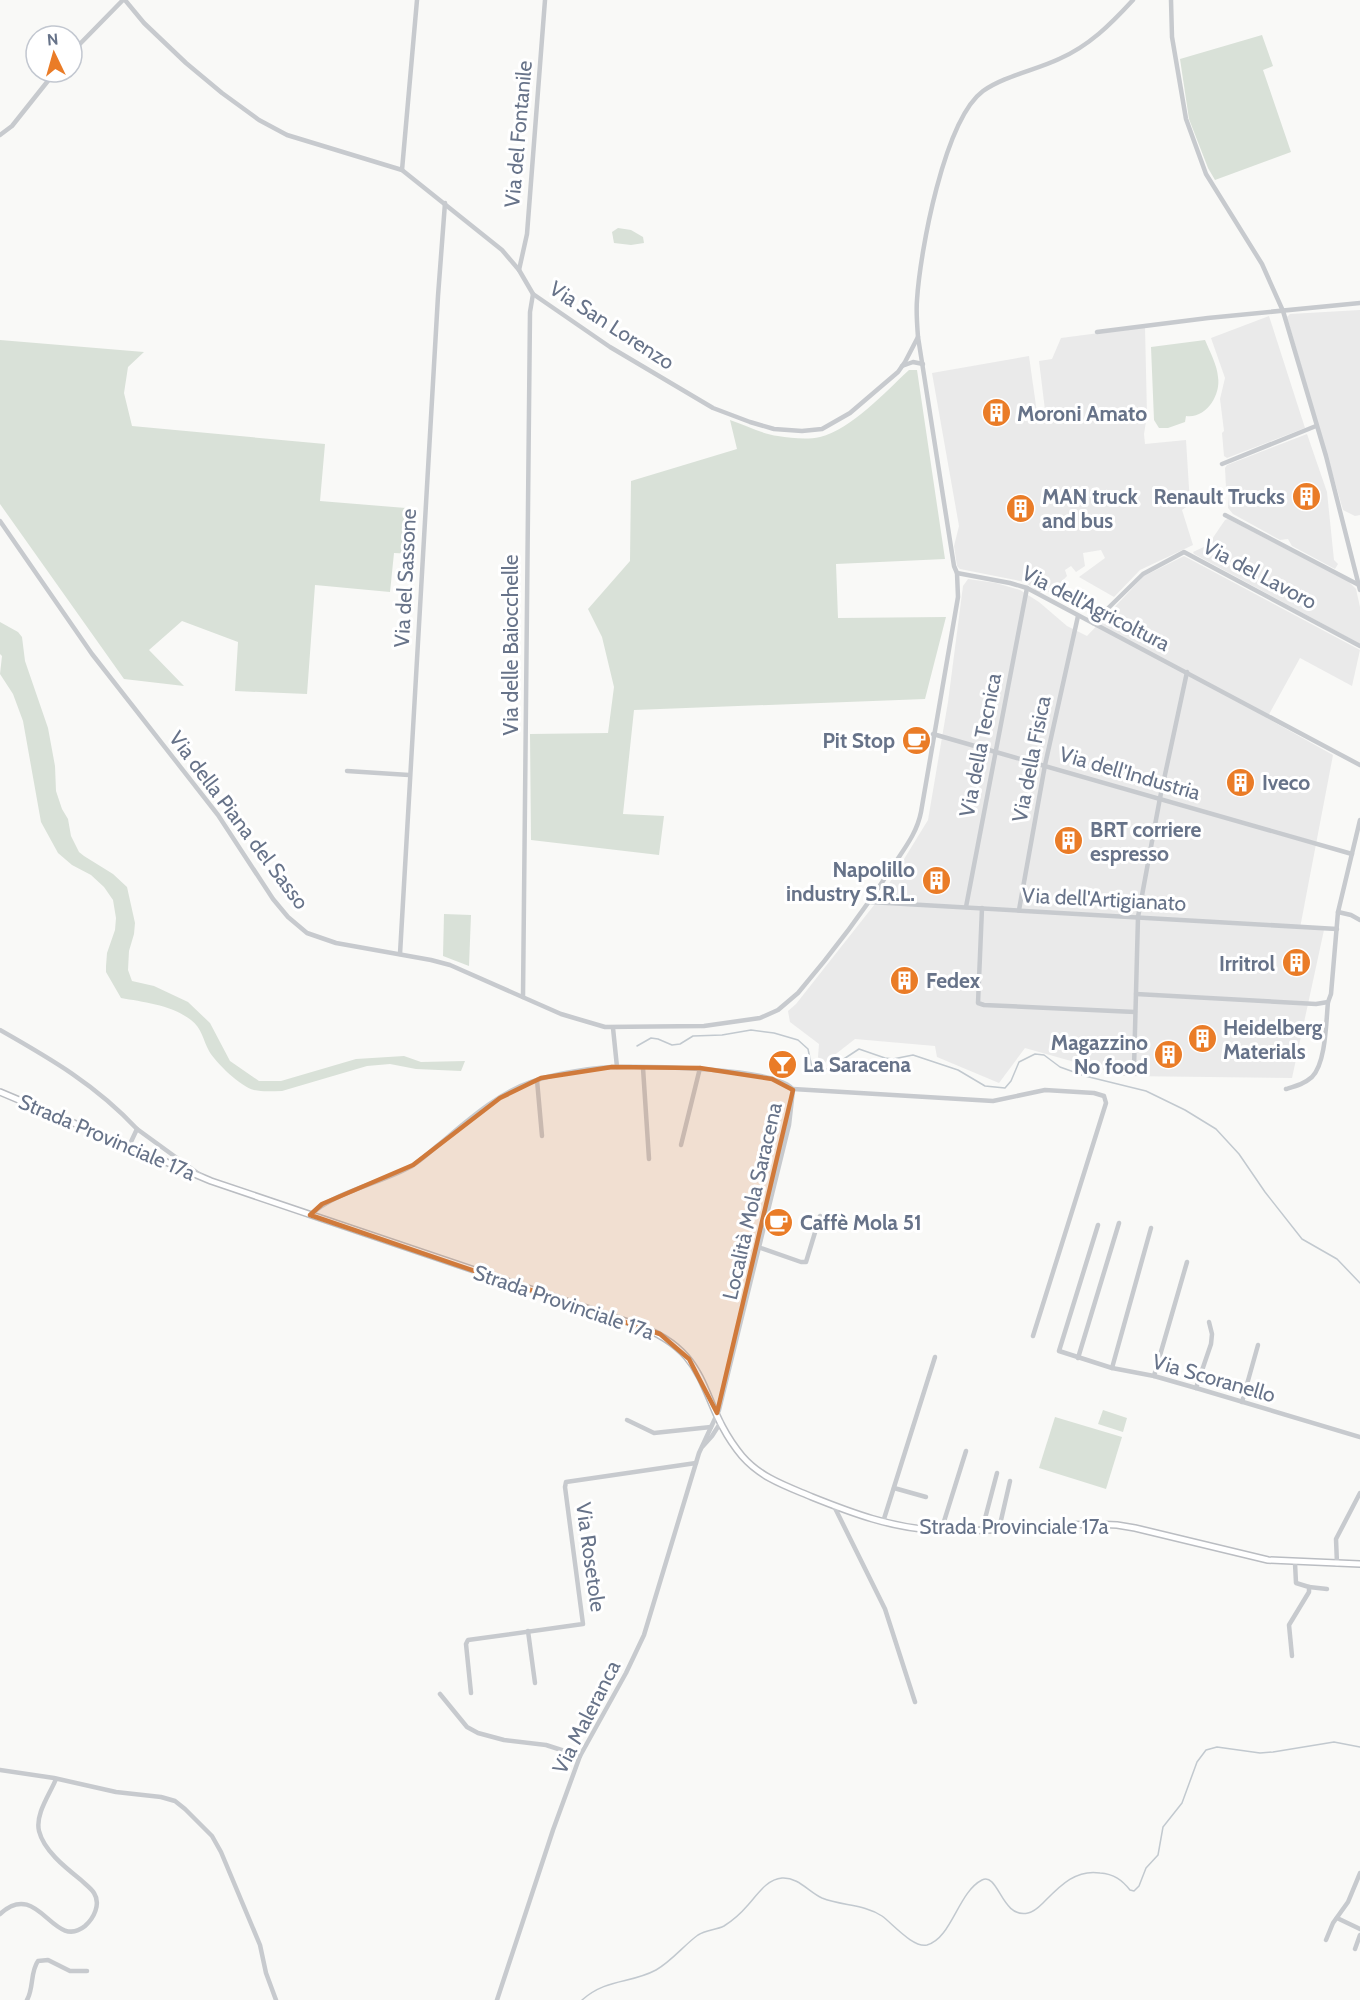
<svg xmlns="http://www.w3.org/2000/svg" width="1360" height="2000" font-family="Cabin,sans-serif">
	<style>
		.built { fill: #eaeaea }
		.green { fill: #d9e1d8 }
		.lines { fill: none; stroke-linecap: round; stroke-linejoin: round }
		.stream { stroke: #c2c9cf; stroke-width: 1.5 }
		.major-casing { stroke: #babdc2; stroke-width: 8 }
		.minor { stroke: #c7cace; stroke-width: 4.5 }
		.major { stroke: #fff; stroke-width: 5 }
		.marked { fill: #d07a3b; fill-opacity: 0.2; stroke: #d07a3b; stroke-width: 4.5; stroke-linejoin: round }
		.labels { text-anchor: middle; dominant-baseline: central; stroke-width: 6; stroke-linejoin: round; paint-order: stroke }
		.street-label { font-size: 21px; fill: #677389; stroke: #fff }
		.poi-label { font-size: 21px; font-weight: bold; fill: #677389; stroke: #fff; text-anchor: start }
	</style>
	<rect width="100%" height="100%" fill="#f9f9f7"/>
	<g class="built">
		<path d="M1360,310v205l-5,1 -12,-6 -56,-193 3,-3z"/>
		<path d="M1269,316l36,112 -78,30 -3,-2 -2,-23 2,-2 -4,-32 5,-21 -14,-40z"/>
		<path d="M1145,327l2,88 -3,19 1,10 41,-4 4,64 -8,6 11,35 -53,25 -26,27 -35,-20 26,-19 -4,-8 -18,3 2,13 -9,6 -5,-6 -6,4 2,6 -15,16h-14l-13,-10 -65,-13 -3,-3 -3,-20 5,-20 -27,-153 97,-17 8,57 5,2 3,-5 -6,-49 13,-2 9,-21z"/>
		<path d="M1307,434l20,58 7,68 4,4 -3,5 -43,-23 -4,-7 -8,1 -47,-26 -5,-6 1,-15 -3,-5 -1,-20 2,-3z"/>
		<path d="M1228,519l120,62 8,8 4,18v37l-166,-90 -1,-2 15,-7 17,-25z"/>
		<path d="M1184,556l176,94 -8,36 -52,-28 -33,60 66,37 -33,173 24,2 -32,148 -168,-2 -99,-28 -26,35 -62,-26 -2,-11 -80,-7 -32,25 -5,-7 1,-13 -29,-22 -2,-11 8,-7 86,-109 46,-75 20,-118 15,-116 5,-7 28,4 24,7 19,12 28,24 20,10 57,-60z"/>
	</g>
	<g class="green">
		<path d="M1262,35l11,31 -10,4 28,82 -76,28 -7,-12 -19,-49 -9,-60z"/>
		<path d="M618,228l13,2 12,7 1,6 -13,2 -17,-2 -2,-11z"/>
		<path d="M0,340l144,12 -16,15 -4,26 8,33 193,18 -5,57 98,8 -4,45 -20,-1 -4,39 -75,-7 -8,109 -72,-3 3,-49 -56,-21 -33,29 35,36 -60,-7 -124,-175z"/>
		<path d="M1205,340c5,12 12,25 13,37 3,18 -12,42 -32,39l-1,6 -17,6h-9l-5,-8 -3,-73z"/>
		<path d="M909,370h8l28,189 -109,5 2,54 108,-1 -21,82 -291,11 -11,104 41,2 -5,39 -128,-15 -1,-106 78,-1 6,-46 -12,-50 -14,-28 42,-48 1,-80 106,-32 -7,-29c15,5 32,14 48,16 13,2 29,4 42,1 32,-8 65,-45 89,-67z"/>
		<path d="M0,622l18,10 4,5 3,24 23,67 7,38 1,25 6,18 6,10 3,17 8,16 5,4 29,18 14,13 8,36 -1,11 -5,17 -1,19 4,11 22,5 34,16 22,21 20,38 29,20h22l75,-22 48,-3 17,6 44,-1 -4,10 -45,-2 -26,-5 -23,2 -85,25c-10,0 -19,1 -28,-1 -13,-3 -38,-27 -45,-39 -6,-11 -7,-23 -18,-31 -19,-15 -48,-18 -70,-22l-15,-26v-6l1,-13 8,-23 1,-12 -3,-18 -9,-13 -13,-12 -19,-10 -14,-12 -17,-31 -18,-101 -10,-27 -13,-20 2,-18 -2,-2z"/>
		<path d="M444,914l27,1 -2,51 -26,-10z"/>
		<path d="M1103,1410l24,8 -4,14 -25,-8z"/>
		<path d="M1055,1417l67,20 -16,52 -67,-21z"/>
	</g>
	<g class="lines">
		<g class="stream">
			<path d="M637,1046l14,-8 7,1 14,6 8,-1 13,-8 29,-1 29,-5 23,3 24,7 10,9 4,19 8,3 10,-3 29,-19 26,9 8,1 20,-4 45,15 27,16 20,2 6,-7 8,-19 16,-8 9,1 16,12 25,9 61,15 39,19 31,19 23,25 26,38 37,47 35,20 23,24"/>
			<path d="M582,2000c25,-22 48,-16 74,-30 16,-9 28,-25 42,-35 8,-5 18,-5 26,-9 8,-5 18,-14 24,-21 9,-10 19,-26 34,-27 16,-1 27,14 40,20 20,8 42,6 60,18 11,8 31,32 45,29 25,-7 31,-53 55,-65 17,-8 19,39 46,33 6,-1 11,-6 15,-10 16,-16 32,-34 57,-30 14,1 22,7 30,17l4,1 5,-5 7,-18 12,-13 5,-28 19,-24 15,-41 9,-12 11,-3 43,6 13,-1 61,-10 26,5"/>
		</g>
		<defs>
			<path id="major" d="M0,1092l211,89 423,143c82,29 62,77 108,132 19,22 44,30 70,41 40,16 80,31 123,33 61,4 122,-9 182,-5l18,3 133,32 92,4"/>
		</defs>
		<use href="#major" class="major-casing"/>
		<g class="minor">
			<path d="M125,0l19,23 42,40 36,30 37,27 28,15 115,35 100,80 17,20 14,24 77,53 103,61 37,14 24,7 28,2 20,-2 28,-16 48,-41 7,-10 13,-25"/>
			<path d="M1171,0l1,37 14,82 20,55 56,90 21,47 43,145 34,134"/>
			<path d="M72,52l51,-52"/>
			<path d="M0,135l12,-9 43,-54"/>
			<path d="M402,170l15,-170"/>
			<path d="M519,270l8,-36 18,-234"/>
			<path d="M1097,332l111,-14 152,-15"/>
			<path d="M902,366l11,-4 10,2"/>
			<path d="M1222,464l94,-38"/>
			<path d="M1225,515l134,70"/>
			<path d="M0,521l92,133 126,161 55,84 15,18 19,16 29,10 95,17 19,5 111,49 44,13 99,-1 56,-8 18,-8 20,-17c34,-40 66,-82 95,-127 11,-17 24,-33 28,-54l37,-215 -1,-24 -3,-7 -36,-229c-1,-13 -2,-25 -1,-37 3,-48 27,-180 66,-209 21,-15 53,-21 76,-32 30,-13 52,-35 74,-59"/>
			<path d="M957,573l53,10 17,5 333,177"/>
			<path d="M1093,623l50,-49 41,-22 176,94"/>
			<path d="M933,734l419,120"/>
			<path d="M347,771l62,4"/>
			<path d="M870,902l467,27"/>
			<path d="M966,907l61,-319"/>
			<path d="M982,908l-4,95 6,2 151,7"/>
			<path d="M1019,910l26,-145 33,-149"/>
			<path d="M1338,912l13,3 9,5"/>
			<path d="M400,954l38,-658 7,-93"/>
			<path d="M1136,994l180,10 12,-2 3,-8 7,-82 22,-92"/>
			<path d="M523,997l7,-685 3,-18"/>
			<path d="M613,1028l4,39"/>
			<path d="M0,1030c51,29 96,55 137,99l-8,17"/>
			<path d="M643,1068l6,91"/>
			<path d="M1134,1068l4,-151 22,-119 27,-126"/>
			<path d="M537,1080l5,56"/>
			<path d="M793,1089l200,12 52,-11 49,3 10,3 2,7 -73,233"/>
			<path d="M1286,1089c10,-3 18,-5 26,-12 14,-14 14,-55 16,-75"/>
			<path d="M137,1129l66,48"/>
			<path d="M681,1145l19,-77"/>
			<path d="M310,1215c26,-24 70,-31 102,-49 9,-6 17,-13 25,-20 28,-23 59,-52 94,-64 25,-9 54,-13 80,-15 29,-1 170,0 182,23l-4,35 -70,285 -20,43 -55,182 -18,38 -46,83 -27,74 -56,170"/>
			<path d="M1098,1225l-39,126 53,17 42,8 42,12 164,49"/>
			<path d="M758,1247l43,15h5l14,-46"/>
			<path d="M1078,1358l41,-135"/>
			<path d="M1112,1368l39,-140"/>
			<path d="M1154,1376l33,-114"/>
			<path d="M1196,1388l15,-44 1,-10 -3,-12"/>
			<path d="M1242,1402l16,-57"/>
			<path d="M627,1420l27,13 57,-6"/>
			<path d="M703,1446l9,-10 9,-14"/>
			<path d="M894,1488l32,9"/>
			<path d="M834,1506l51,103 30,93"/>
			<path d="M883,1522l52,-165"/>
			<path d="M999,1529l11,-48"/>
			<path d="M982,1530l15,-57"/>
			<path d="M941,1531l25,-80"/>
			<path d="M1337,1564l-1,-25 24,-46"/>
			<path d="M1309,1587l18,2"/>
			<path d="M528,1631l7,52"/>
			<path d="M1292,1656l-3,-31 20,-33v-5l-13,-4 -1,-20"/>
			<path d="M471,1693l-5,-49 2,-4 115,-16 -18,-137 1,-5 130,-19"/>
			<path d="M440,1694l27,33 11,6 26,7 42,5 34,11"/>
			<path d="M0,1770l54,8 62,14 45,5 14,4 10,8 27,27 9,16 39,93 6,28 10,27"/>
			<path d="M0,1914c39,-36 53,38 85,12 9,-8 16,-22 9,-33 -3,-5 -9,-9 -13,-13 -15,-12 -37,-29 -42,-49 -4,-17 11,-37 17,-52"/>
			<path d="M1337,1918l23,11"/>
			<path d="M1326,1940l7,-17 15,-21 12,-29"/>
			<path d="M1355,1949l5,-14"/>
			<path d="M27,2000c7,-12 3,-28 11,-39l10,-1 22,11h17"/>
		</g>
		<use href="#major" class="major"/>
	</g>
	<path class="marked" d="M612,1067l88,1 72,11 21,11 -76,323 -28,-54 -29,-25 -350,-119 12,-11 91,-39 87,-67 41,-20z"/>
	<defs>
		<symbol id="building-disc" viewBox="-11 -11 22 22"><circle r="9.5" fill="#ea7c27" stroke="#fff"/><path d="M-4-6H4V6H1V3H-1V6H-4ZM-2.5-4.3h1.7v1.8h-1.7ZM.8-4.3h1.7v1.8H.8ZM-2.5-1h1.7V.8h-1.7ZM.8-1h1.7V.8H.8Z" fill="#fff"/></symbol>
		<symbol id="cafe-disc" viewBox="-11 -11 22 22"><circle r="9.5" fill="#ea7c27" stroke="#fff"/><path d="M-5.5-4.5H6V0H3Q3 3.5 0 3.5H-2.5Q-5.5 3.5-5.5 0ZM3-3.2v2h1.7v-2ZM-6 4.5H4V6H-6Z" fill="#fff"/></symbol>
		<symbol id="bar-disc" viewBox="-11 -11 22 22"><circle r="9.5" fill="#ea7c27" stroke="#fff"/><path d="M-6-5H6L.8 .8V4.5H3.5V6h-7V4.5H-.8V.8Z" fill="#fff"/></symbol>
	</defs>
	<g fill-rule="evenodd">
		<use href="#building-disc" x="980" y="396" width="33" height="33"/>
		<use href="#building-disc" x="1290" y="480" width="33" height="33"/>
		<use href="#building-disc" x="1004" y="492" width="33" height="33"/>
		<use href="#cafe-disc" x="900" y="724" width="33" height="33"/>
		<use href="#building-disc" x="1224" y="766" width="33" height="33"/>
		<use href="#building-disc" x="1052" y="824" width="33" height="33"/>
		<use href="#building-disc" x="920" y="864" width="33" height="33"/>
		<use href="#building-disc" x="1280" y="946" width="33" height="33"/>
		<use href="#building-disc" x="888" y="964" width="33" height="33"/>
		<use href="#building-disc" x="1186" y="1022" width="33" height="33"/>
		<use href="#building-disc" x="1152" y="1038" width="33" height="33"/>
		<use href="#bar-disc" x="766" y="1048" width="33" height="33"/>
		<use href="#cafe-disc" x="762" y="1206" width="33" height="33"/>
	</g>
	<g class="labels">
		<g class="street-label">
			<text transform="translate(518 134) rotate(-85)">Via del Fontanile</text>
			<text transform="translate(612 325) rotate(33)">Via San Lorenzo</text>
			<text transform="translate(1260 574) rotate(28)">Via del Lavoro</text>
			<text transform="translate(405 578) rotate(-87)">Via del Sassone</text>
			<text transform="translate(1096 608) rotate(27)">Via dell'Agricoltura</text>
			<text transform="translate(510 645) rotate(-90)">Via delle Baiocchelle</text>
			<text transform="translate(980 745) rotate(-79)">Via della Tecnica</text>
			<text transform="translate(1031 759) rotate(-79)">Via della Fisica</text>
			<text transform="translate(1130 773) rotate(16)">Via dell'Industria</text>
			<text transform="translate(239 820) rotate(53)">Via della Piana del Sasso</text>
			<text transform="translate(1104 899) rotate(3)">Via dell'Artigianato</text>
			<text transform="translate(107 1137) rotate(23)">Strada Provinciale 17a</text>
			<text transform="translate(752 1201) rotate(-77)">Località Mola Saracena</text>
			<text transform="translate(564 1302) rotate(19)">Strada Provinciale 17a</text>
			<text transform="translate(1214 1378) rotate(16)">Via Scoranello</text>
			<text x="1014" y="1526">Strada Provinciale 17a</text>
			<text transform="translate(591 1557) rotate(82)">Via Rosetole</text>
			<text transform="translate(586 1717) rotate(-63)">Via Maleranca</text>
		</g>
		<g class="poi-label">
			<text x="1017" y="413">Moroni Amato</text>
			<text x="1042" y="496">MAN truck<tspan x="1042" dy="24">and bus</tspan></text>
			<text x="1285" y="496" text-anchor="end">Renault Trucks</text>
			<text x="895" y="740" text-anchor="end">Pit Stop</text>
			<text x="1262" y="782">Iveco</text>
			<text x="1090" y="829">BRT corriere<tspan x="1090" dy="24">espresso</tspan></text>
			<text x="915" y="869" text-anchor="end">Napolillo<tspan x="915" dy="24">industry S.R.L.</tspan></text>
			<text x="1275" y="963" text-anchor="end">Irritrol</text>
			<text x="926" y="980">Fedex</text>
			<text x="1223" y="1027">Heidelberg<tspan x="1223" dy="24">Materials</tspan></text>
			<text x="1148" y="1042" text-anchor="end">Magazzino<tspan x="1148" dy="24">No food</tspan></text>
			<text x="803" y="1064">La Saracena</text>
			<text x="800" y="1222">Caffè Mola 51</text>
		</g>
	</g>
	<g transform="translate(54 54) rotate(355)"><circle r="28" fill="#ffffff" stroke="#c2c7d0" stroke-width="1.5"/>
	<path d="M0-4.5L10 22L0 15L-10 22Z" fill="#ea7c27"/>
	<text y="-9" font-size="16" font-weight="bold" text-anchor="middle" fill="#677389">N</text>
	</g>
</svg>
